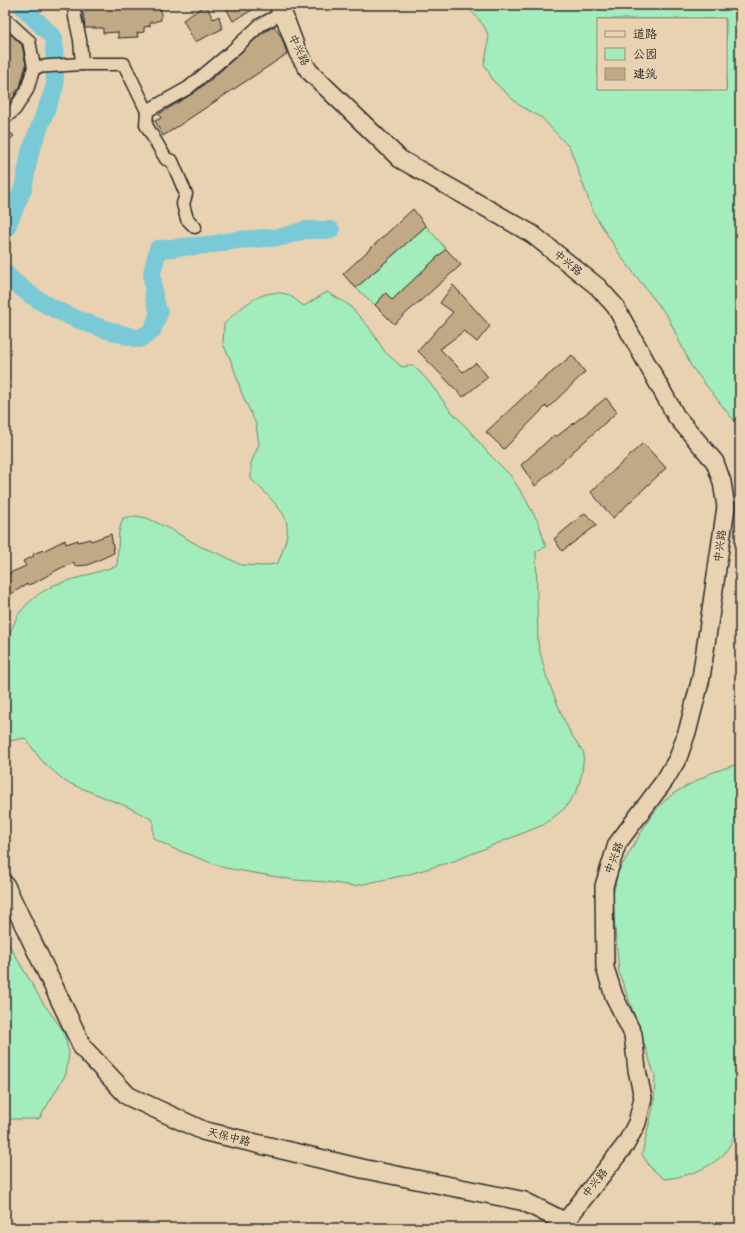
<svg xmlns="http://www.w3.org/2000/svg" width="745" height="1233" font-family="'Shantell Sans','LXGW WenKai TC',sans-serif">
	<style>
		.green { fill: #a3ecbb; stroke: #678c73; fill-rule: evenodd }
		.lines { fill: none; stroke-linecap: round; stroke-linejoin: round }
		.river { stroke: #7ac9d6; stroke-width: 18 }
		.building { fill: #c1a986; stroke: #2b2b2b }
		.minor-casing { stroke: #2b2b2b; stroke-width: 15 }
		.secondary-casing { stroke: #2b2b2b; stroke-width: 20 }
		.primary-casing { stroke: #2b2b2b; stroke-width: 21 }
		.minor { stroke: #e8d2b1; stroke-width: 12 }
		.secondary { stroke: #e8d2b1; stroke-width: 17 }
		.primary { stroke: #e8d2b1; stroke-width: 18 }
		.labels { text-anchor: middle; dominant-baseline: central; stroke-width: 3.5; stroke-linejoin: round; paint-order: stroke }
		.street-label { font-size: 11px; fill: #2b2b2b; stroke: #e8d2b1 }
	</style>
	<rect width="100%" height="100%" fill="#e8d2b1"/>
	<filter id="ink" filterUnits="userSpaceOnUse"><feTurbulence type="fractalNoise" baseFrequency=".025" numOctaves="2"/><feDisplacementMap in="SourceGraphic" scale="8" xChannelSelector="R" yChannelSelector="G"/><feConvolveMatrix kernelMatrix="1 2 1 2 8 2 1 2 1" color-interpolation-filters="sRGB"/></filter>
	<g filter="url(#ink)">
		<g class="green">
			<path d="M463,5h277v420l-9,-8 -40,-51 -23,-49 -46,-59 -29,-46 -23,-64 -28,-30 -23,-13 -25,-23 -10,-18c2,-9 5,-19 4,-28 -1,-10 -17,-26 -25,-31zM598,19h128v70h-128z"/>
			<path d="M426,226l20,23 -54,51 -7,-7 -10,12 -19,-17z"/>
			<path d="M327,292l22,13 20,22 16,25 17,15 11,-2 16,17 21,28 19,20 20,24 21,21 15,23 14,26 7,23 -10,4 2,93 8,31 17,43 8,16 13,19 -2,20 -5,18 -13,18 -21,16 -89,36 -48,14 -52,11 -28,-4 -31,-2 -70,-12 -53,-20 -19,-10v-18l-25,-13 -62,-25 -24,-21 -17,-23 -16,3 -4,-5v-14l2,-1 -2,-11v-50l6,-30 7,-15 10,-12 11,-9 15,-9 63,-19 2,-35 4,-13 13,-2 11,2 25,12 29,17 19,7 21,11 23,1 14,-3c5,-13 12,-29 8,-43 -2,-9 -27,-34 -35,-41v-16l8,-19 -3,-20 -14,-30 -10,-31 -9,-19 1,-20c15,-15 38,-37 62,-30 6,2 13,9 18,12z"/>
			<path d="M740,763v346c-2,8 -2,17 -5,25 -3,6 -7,16 -12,21 -16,15 -38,22 -59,24l-14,-12 -8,-13 12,-51 1,-27 -17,-51 -19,-52 -4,-45 -2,-33 5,-23 28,-48 13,-18 15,-13 37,-20z"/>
			<path d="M5,938l38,65 20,27 6,23 -3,21 -27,45h-34z"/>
		</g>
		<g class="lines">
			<g class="river">
				<path d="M5,231l18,-42 7,-37 25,-66 -1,-48 -33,-33"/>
				<path d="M5,273c35,37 86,53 134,66l13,-8 7,-18 -5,-15 -2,-25 6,-24 51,-4 28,-5 45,-3 23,-7h26"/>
			</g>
		</g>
		<g class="building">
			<path d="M82,5h79v15l-5,1v1h-6v4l-6,1v5l-7,1 1,4 -20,1v-6l-15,1v-5h-18z"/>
			<path d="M206,5l7,14 6,-3 3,13 -27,13 -12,-22z"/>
			<path d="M230,5h31l-28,16 -7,-13z"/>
			<path d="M274,26l8,12 5,16 -124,82 -8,-15 6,-3 -2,-4 33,-20 19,-14v-1l4,-3 45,-41z"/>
			<path d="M5,29l17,16 4,20 -6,22 -6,7 1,1 -2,3 -4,4 -2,-2 -2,3v-26l4,-9v-9l-4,-8z"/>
			<path d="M5,127l9,9 -9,8z"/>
			<path d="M413,209l13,17 -70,62 -13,-14z"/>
			<path d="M446,249l15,16 -67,59 -19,-19 11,-12 6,7z"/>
			<path d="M453,285l37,41 -13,16 -13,-11 -24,18 23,23 13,-9 12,14 -25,20 -45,-46 35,-39 -13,-9z"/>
			<path d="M572,355l13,17 -37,36 -2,-2 -42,43 -18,-17 45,-42z"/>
			<path d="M606,398l11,14 -82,74 -14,-21 33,-30 2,2z"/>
			<path d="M643,443l23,25 -53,50 -22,-26z"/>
			<path d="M585,513l12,12 -35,26 -8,-12z"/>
			<path d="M111,534l3,19 -26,12 -13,1 -1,-4 -9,5v-1l-8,4 -21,12 -8,3 -1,-1 -22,14v-23l21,-9 -3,-5 11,-5 -1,-2 10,-4v1l22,-11 1,4 12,-4v2l12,-3 1,2z"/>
		</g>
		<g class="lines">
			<defs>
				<g id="minor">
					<path d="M74,5l1,12 5,23 2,24"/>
					<path d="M5,19l24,22 5,26 -7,23 -12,19 -10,9"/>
					<path d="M34,67l48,-3h42l23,47 -1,14 20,34 6,2 14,33 -3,10 4,15 8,8"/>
					<path d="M147,111l41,-23 43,-36 29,-27 23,-12"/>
				</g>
				<path id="secondary" d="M278,5l5,8 15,40 11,18 91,88 132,75 66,53 17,19 61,110 39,46 7,20 4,25 -25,171 -13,51 -10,29 -13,22 -48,64 -13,42 1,82 9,28 19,38 4,36 6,28 -6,25 -11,21 -61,78"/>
				<path id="primary" d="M5,885l78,163 45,48 76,35 160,38 159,32 42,21 6,6"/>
			</defs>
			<use href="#minor" class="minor-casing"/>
			<use href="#secondary" class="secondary-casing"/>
			<use href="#primary" class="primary-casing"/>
			<use href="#minor" class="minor"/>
			<use href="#secondary" class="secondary"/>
			<use href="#primary" class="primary"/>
		</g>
	</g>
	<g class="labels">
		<g class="street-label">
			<text transform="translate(299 50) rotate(65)">中兴路</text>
			<text transform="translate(568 263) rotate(39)">中兴路</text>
			<text transform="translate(720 546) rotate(-82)">中兴路</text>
			<text transform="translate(614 858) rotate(-69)">中兴路</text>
			<text transform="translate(229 1137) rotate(14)">天保中路</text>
			<text transform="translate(595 1183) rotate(-52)">中兴路</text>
		</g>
	</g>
	<rect width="745" height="1233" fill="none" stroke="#e8d2b1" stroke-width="20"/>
	<rect x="10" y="10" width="725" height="1213" fill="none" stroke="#2b2b2b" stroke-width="1.5" filter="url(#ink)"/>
	<rect x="597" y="18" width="130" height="72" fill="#e8d2b1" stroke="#9c8f7b"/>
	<rect x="605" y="31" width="20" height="6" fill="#e8d2b1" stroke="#9c8f7b"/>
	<text x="633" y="38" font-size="12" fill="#2b2b2b">道路</text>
	<rect x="605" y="48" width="20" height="12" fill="#a3ecbb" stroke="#9c8f7b"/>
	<text x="633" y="58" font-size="12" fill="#2b2b2b">公园</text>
	<rect x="605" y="68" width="20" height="12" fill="#c1a986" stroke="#9c8f7b"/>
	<text x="633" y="78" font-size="12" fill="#2b2b2b">建筑</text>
</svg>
